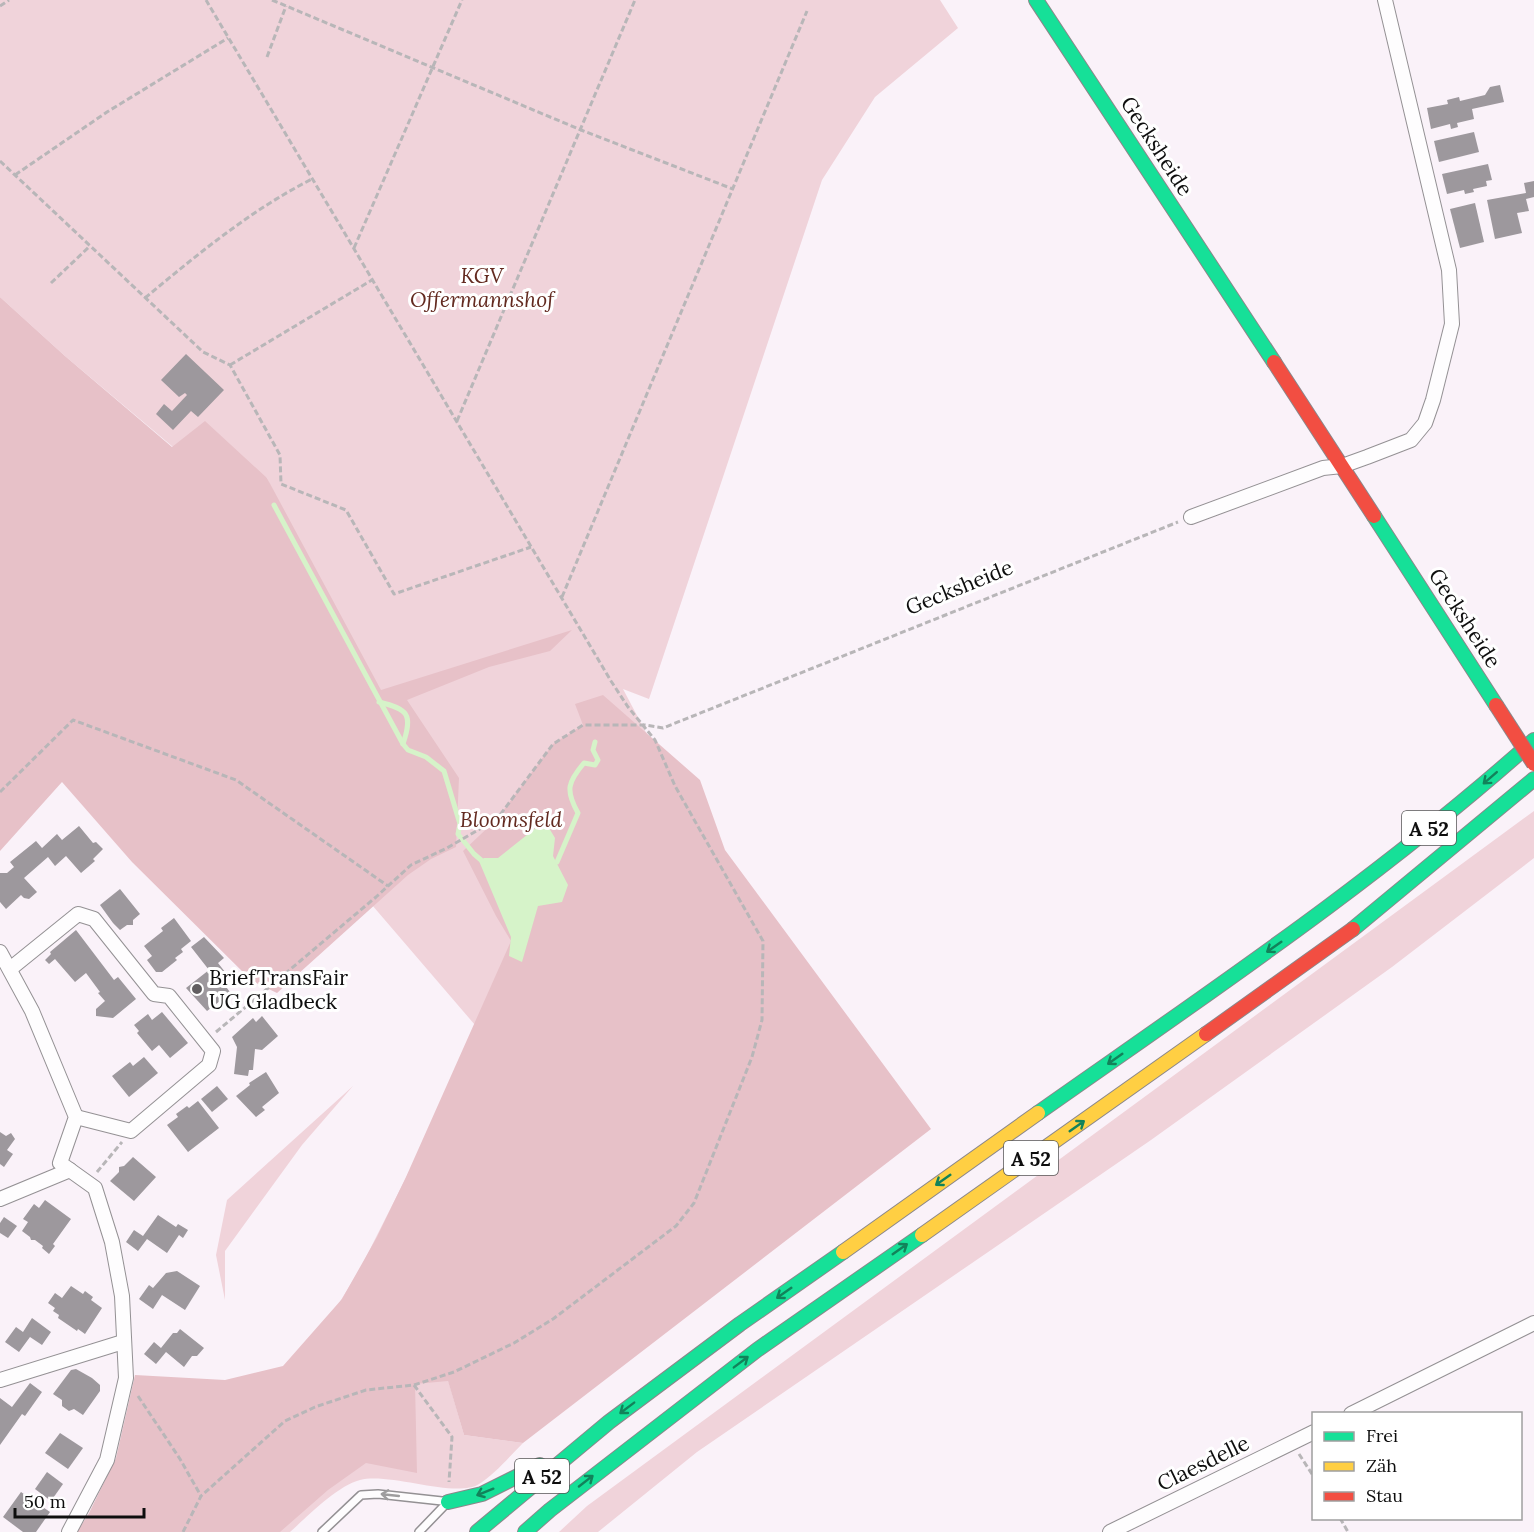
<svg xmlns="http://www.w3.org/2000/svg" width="1534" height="1532" font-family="Lora,serif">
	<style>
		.green { fill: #f0d3da }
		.forest { fill: #e7c1c8 }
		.water { fill: #d6f3c9 }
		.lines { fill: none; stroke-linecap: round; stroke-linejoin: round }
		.stream { stroke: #d6f3c9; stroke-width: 5 }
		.building { fill: #9d989d }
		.lane-casing { stroke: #949194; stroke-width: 10 }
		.street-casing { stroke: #949194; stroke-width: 16 }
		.fast-casing { stroke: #8b878a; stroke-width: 16 }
		.slow-casing { stroke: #8b878a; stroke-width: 16 }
		.jam-casing { stroke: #8b878a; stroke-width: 16 }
		.path { stroke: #b8b6b8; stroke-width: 3; stroke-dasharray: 6 3; stroke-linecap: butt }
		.lane { stroke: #fefdfe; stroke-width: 7 }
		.street { stroke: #fefdfe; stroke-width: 14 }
		.fast { stroke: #16e098; stroke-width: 14 }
		.slow { stroke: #ffcf43; stroke-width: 14 }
		.jam { stroke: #f24e42; stroke-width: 14 }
		.jam-bridge-casing { stroke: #8b878a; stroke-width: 16; stroke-linecap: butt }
		.jam-bridge { stroke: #f24e42; stroke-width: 14 }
		.oneway { stroke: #12825a }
		.oneway2 { stroke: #9e9d9e }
		.poi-dot { fill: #615e60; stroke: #fff; stroke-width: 2 }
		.labels { text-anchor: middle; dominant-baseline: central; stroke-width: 6; stroke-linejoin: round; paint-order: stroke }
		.shield { fill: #fff; stroke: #565656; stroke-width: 1.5 }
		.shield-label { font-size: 20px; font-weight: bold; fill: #0e0e0e }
		.street-label { font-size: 21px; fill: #0e0e0e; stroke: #fff }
		.park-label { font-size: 21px; font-style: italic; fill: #632a20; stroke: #fff }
		.poi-label { font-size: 21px; fill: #0e0e0e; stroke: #fff; text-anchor: start }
	</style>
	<rect width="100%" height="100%" fill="#faf2f9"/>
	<g class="green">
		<path d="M0,0h940l18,28 -83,69 -53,83 -173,519 -26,-10 37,70 -212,621 16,55 59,8c-13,13 -29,32 -44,41 -23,15 -89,-12 -119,-4 -23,6 -52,36 -70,52h-116l121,-156 66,-109 69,-137 45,-105 -109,-127 -89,-398 -10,-22 -94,-31 -108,-91 -65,-59z"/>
		<path d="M1534,811v47l-142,109 -241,173 -454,312 -99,80h-39l28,-26z"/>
		<path d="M353,1086l-51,59 -77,106v49l-9,-45 11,-55z"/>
	</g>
	<g class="forest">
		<path d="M0,297l65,59 107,91 33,-26 62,57 114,212 191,-60 -22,21 -61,16 -82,33 52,78 -3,69 -25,12 -23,16 -131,118 -25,-12 -120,-119 -70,-80 -62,69z"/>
		<path d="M603,695l97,85 25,70 206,279 -408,314 -59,-8 -16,-54 -33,3 2,89 -51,-10 -38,27 -48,42h-203l12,-19 27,-55 19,-83 90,5 58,-14 59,-67 35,-62 29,-60 105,-236 -15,-25 -33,-65 34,-32 56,-75 30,-19 -8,-21z"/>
	</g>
	<path class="water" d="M537,827l12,1 6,10 -2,18 15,29 -6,17 -24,4 -16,56 -13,-6 2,-19 -32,-76 5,-3h14z"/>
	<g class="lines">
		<g class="stream">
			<path d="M274,505l129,239 5,6 18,7 18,14 16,53 -2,10 16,20 7,6"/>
			<path d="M379,702c29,7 34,12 24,42"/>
			<path d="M557,862l21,-49c-13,-23 -10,-31 6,-50l11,2 3,-5 -5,-10 2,-8"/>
		</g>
	</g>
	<g class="building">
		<path d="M1500,85l4,17 -32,7 2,10 -17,4 1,4 -7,2 -1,-5 -19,5 -4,-21 21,-4 -1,-4 12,-3 1,4 25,-6 5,-8z"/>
		<path d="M1474,132l5,20 -40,10 -5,-21z"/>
		<path d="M1488,164l4,16 -6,1 1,5 -14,3 1,3 -9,2 -1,-4 -17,4 -5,-20z"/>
		<path d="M1534,181v16l-8,2 3,12 -12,2 5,20 -27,6 -8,-39 39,-7 -2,-10z"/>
		<path d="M1475,203l9,39 -24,6 -10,-39z"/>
		<path d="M186,354l38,36 -26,27 -7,-6 -18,19 -17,-16 8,-10 8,7 15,-16 -2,-2 -6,4 -18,-17z"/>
		<path d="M79,826l14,17 3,-1 7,7 -10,10 2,2 -14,12 -15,-17 -11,10 -7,-9 -24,21 13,14 -8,7 -5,-1 -3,-3 -15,14 -6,-7v-29h7l7,-6 -4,-5 26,-21 6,7 15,-14 5,6z"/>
		<path d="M120,889l20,25 -7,6v5h-6l-7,5 -7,-7 -13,-18z"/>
		<path d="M174,918l17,23 -10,8 2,3 -8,6 2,2 -15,12h-6l-9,-12 5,-4 -8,-10 19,-15 -2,-3z"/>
		<path d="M76,930l38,50 4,-3 18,22 -23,19 -17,-2v-7l9,-8 -7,-8 2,-1 -14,-19 -11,9 -20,-23 -6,5 -4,-4 6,-6 -1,-2z"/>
		<path d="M204,937l20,21 -6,5 7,9 -6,5 13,18 -10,8 -2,-2 -13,10 -21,-23 23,-18 -18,-23z"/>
		<path d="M162,1012l26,31 -18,15 -11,-13 -7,6 -15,-18 2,-2 -5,-6 14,-11 4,6z"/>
		<path d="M262,1016l16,20 -16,14 -7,-1 -2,21h-4l-1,6 -14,-2 3,-27 -5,-10 21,-19 3,4z"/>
		<path d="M144,1057l14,16 -29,24 -17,-21 18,-14 3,4z"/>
		<path d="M266,1072l13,21 -17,14 3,3 -9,7 -20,-21 14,-11 -1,-2z"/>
		<path d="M217,1086l11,13 -16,13 -11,-13z"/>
		<path d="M198,1101l21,27 -31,24 -21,-27 11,-8 -2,-3 11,-8 2,2z"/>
		<path d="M0,1132l6,4 5,-3 4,6 -8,11 6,4 -9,13 -4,-3z"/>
		<path d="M133,1157l23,20 -22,24 -24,-20 9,-9v-5l5,-1z"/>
		<path d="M45,1200l26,19 -18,25 2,2 -6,8 -7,-6 1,-2 -8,-6h-4l-1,-3 -8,-6 6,-9 -5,-3 11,-15 5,4z"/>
		<path d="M158,1215l18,12 2,-3 10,6 -5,8 -4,-3 -12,18 -20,-14 -9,12 -12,-9 8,-12 9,6z"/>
		<path d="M4,1217l13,9 -9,12 -8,-5v-10z"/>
		<path d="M177,1271l23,15 -15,24 -23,-15 -9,14 -14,-10 10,-14 4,3 13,-15z"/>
		<path d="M71,1286l12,8 2,-3 8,6 -2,3 11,8 -17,26 -7,-5 -1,2 -19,-13 1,-3 -6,-4 2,-3 -7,-5 7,-10 7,5z"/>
		<path d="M32,1318l19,14 -9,13 -12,-8 -11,15 -14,-10 11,-15 7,5z"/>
		<path d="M180,1329l24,19 -7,8h-5l-8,11 -18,-15 -10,12 -12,-10 10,-12 7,6 12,-15h4z"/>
		<path d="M76,1369l16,9 8,7v6l-17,24 -9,-6 -5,2 -7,-5v-6l-9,-6 18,-24z"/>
		<path d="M30,1383l12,9 -17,24 -3,-2 -22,31v-47l12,9z"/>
		<path d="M60,1433l23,15 -15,21 -23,-16z"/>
		<path d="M47,1472l16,12 -12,17 -16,-12z"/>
		<path d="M21,1492l29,20 -14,20h-13l-20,-15z"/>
	</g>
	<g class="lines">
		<defs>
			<g id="lane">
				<path d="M322,1532l39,-37 17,-1 64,7"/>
				<path d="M419,1532l25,-26"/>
			</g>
			<g id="street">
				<path d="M1191,517l132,-49 19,-2 25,-9 44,-17 14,-17 8,-23 19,-76 -3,-54 -64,-270"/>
				<path d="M0,952l32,59 44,106 -16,46 35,25 17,54 10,54 4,82 -19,82 -38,72"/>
				<path d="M10,969l68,-55 16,5 60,75 15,2 44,55 -4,14 -78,66 -55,-14"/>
				<path d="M0,1199l70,-29"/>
				<path d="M0,1380l123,-38"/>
				<path d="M1351,1414l183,-91"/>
				<path d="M1110,1532l204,-100"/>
			</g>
			<g id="fast">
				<path d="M1036,0l238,362"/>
				<path d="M1374,516l122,189"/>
				<path d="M1353,929l181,-150"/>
				<path d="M1038,1113c169,-119 342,-235 496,-373"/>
				<path d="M448,1502l34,-8 58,-29"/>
				<path d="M477,1532l132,-110 131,-98 103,-72"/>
				<path d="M525,1532l25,-22 207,-160 165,-115"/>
			</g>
			<g id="slow">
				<path d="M922,1235l284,-201"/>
				<path d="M843,1252l195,-139"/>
			</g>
			<g id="jam">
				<path d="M1274,362l100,154"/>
				<path d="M1206,1034l147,-105"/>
			</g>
		</defs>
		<use href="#lane" class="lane-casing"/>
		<use href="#street" class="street-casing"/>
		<use href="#fast" class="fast-casing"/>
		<use href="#slow" class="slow-casing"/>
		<use href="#jam" class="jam-casing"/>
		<g class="path">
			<path d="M272,0l309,130 152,59"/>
			<path d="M0,6l9,-6"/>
			<path d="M267,57l19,-51"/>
			<path d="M0,161l203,191 27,13 50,90 1,29 65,26 48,84 137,-47"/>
			<path d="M15,175l92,-63 121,-74"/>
			<path d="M354,248l108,-248"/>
			<path d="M51,283l39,-37"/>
			<path d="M145,298c53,-44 106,-88 167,-119"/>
			<path d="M230,365l142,-85"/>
			<path d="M457,421l178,-421"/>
			<path d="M562,597l245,-586"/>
			<path d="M0,792l73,-72 163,60 152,106"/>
			<path d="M216,1032l160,-135 35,-32 36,-17 50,-29 56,-75 30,-19h62l18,3 515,-206"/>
			<path d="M97,1172l25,-30"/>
			<path d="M414,1385l38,52 -3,45"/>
			<path d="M138,1396l42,63 21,37"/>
			<path d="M1299,1454l15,23"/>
			<path d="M1340,1518l8,14"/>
			<path d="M183,1532l18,-36 84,-75 30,-14 51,-17 48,-5 40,-13 60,-29 39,-24 123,-93 18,-23 58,-146 10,-37 1,-79 -88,-155 -20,-46 -27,-33 -17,-26 -405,-681"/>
		</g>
		<use href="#lane" class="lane"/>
		<use href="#street" class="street"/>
		<use href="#fast" class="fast"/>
		<use href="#slow" class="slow"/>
		<use href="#jam" class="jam"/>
		<defs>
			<path id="jam-bridge" d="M1496,705l38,59"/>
		</defs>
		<use href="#jam-bridge" class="jam-bridge-casing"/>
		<use href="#jam-bridge" class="jam-bridge"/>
	</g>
	<defs><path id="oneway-shaft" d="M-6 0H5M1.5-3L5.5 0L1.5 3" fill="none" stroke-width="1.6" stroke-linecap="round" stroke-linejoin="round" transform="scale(1.5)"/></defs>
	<g class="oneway">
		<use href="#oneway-shaft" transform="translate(1490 778) rotate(139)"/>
		<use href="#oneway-shaft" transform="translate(1274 947) rotate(145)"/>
		<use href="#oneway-shaft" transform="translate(1115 1059) rotate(145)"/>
		<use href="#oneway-shaft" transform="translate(1077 1126) rotate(-35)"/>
		<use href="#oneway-shaft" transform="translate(943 1180) rotate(145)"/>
		<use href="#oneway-shaft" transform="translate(900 1249) rotate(-35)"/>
		<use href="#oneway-shaft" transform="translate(784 1293) rotate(145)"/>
		<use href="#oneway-shaft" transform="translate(741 1362) rotate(-37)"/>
		<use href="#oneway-shaft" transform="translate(627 1408) rotate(143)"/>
		<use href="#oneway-shaft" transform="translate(586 1481) rotate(-38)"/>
		<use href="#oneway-shaft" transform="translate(485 1492) rotate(158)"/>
	</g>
	<use class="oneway2" href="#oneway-shaft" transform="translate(390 1495) rotate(-174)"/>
	<circle class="poi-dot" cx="197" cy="989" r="6"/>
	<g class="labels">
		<g class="shield">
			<rect x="1402" y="811" width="54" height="34" rx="4.5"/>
			<rect x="1004" y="1141" width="54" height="34" rx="4.5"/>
			<rect x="515" y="1459" width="54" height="34" rx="4.5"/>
		</g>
		<g class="shield-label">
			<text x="1429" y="828">A 52</text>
			<text x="1031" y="1158">A 52</text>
			<text x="542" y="1476">A 52</text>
		</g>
		<g class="street-label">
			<text transform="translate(1157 146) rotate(57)">Gecksheide</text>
			<text transform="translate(959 587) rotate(-22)">Gecksheide</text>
			<text transform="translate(1465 618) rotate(57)">Gecksheide</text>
			<text transform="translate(1203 1463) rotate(-26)">Claesdelle</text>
		</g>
		<g class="park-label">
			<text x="482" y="275">KGV<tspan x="482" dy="24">Offermannshof</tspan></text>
			<text x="511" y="819">Bloomsfeld</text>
		</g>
		<g class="poi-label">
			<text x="209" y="977">BriefTransFair<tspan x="209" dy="24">UG Gladbeck</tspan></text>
		</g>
	</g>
	<rect x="1312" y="1412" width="210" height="108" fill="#ffffff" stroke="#9f9f9f" stroke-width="1.5"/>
	<rect x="1324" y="1432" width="30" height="9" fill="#16e098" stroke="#9f9f9f" stroke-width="1.5"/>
	<text x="1366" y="1442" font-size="18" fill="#0e0e0e">Frei</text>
	<rect x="1324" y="1462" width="30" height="9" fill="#ffcf43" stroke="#9f9f9f" stroke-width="1.5"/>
	<text x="1366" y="1472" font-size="18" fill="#0e0e0e">Zäh</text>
	<rect x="1324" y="1492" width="30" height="9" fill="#f24e42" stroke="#9f9f9f" stroke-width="1.5"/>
	<text x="1366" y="1502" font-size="18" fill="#0e0e0e">Stau</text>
	<path d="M15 1508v9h129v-9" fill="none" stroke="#0e0e0e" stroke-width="3"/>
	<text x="24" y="1508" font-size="18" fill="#0e0e0e" stroke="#ffffff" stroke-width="4.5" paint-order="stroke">50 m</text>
</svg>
